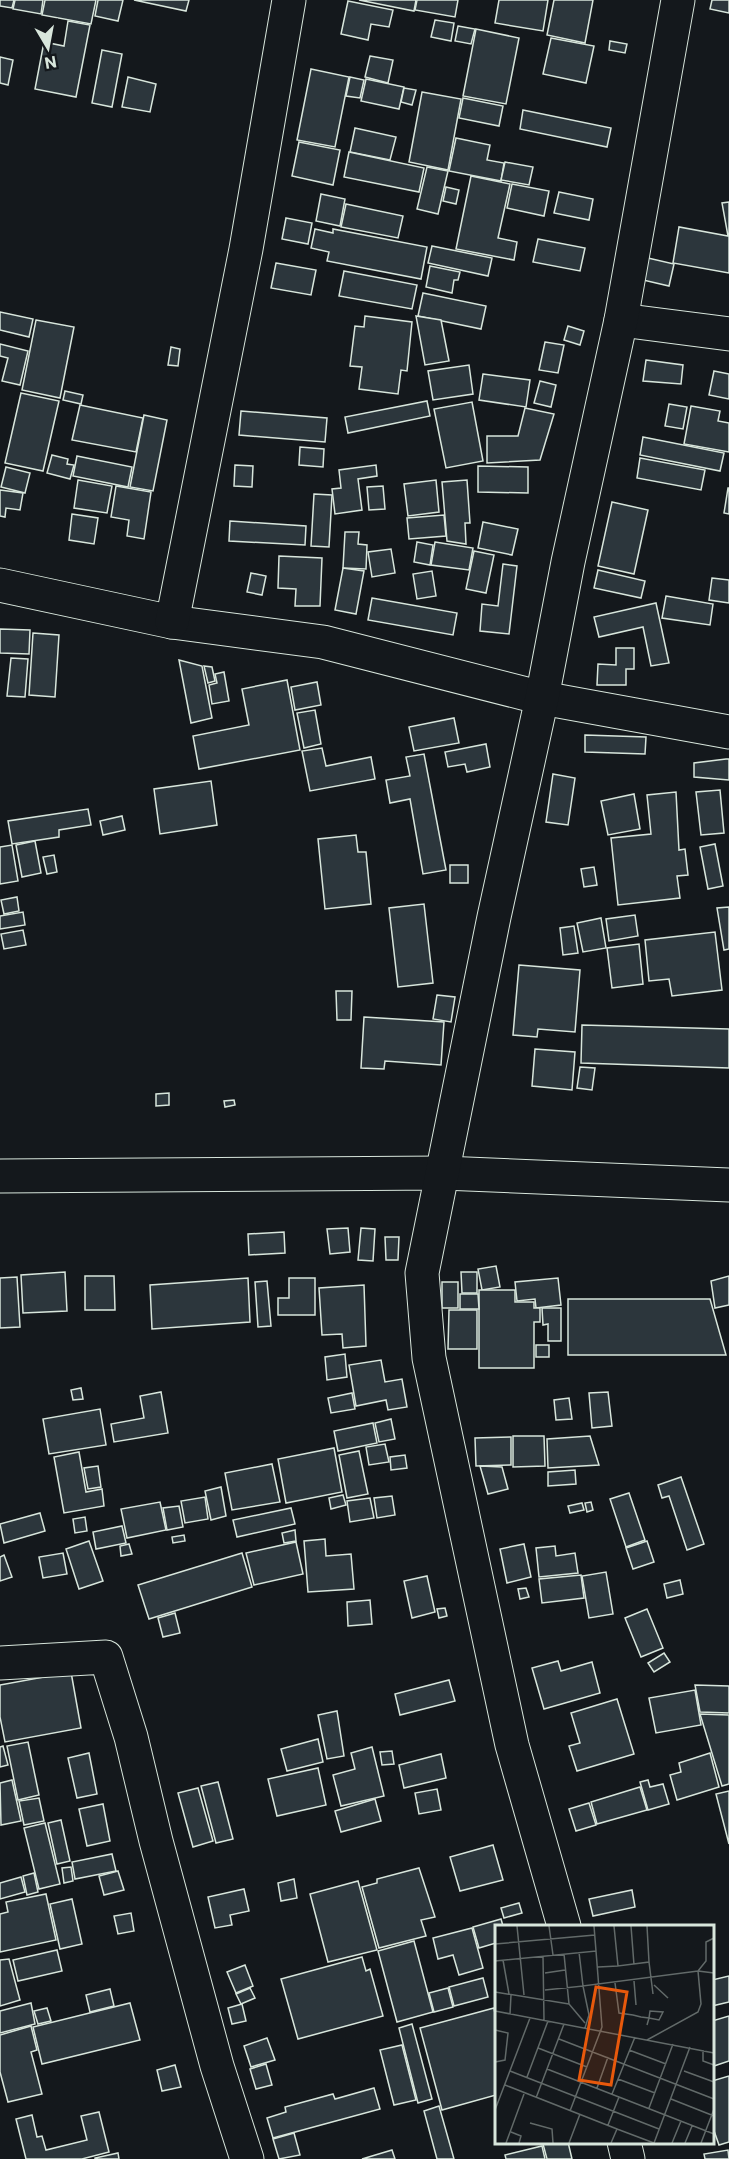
<svg xmlns="http://www.w3.org/2000/svg" width="729" height="2159" font-family="Commissioner,sans-serif">
	<style>
		.building { fill: #2c363c; stroke: #d8e6dc; stroke-width: 1.5 }
		.lines { fill: none; stroke-linecap: round; stroke-linejoin: round }
		.minor-casing { stroke: #d8e6dc; stroke-width: 35 }
		.minor { stroke: #14181c; stroke-width: 33 }
		.inset-road { fill: none; stroke: #626a69; stroke-width: 1.5 }
		.view { fill: #e8590c; fill-opacity: 0.15; stroke: #e8590c; stroke-width: 3 }
		.inset-edge { fill: none; stroke: #d8e6dc; stroke-width: 3 }
	</style>
	<rect width="100%" height="100%" fill="#14181c"/>
	<g class="building">
		<path d="M0,0h14l-2,8 -12,-2z"/>
		<path d="M15,0h28l-2,14 -28,-5z"/>
		<path d="M45,0h51l-5,24 -49,-9z"/>
		<path d="M98,0h25l-5,21 -23,-5z"/>
		<path d="M134,0h55l-3,11z"/>
		<path d="M359,0h57l-2,11z"/>
		<path d="M417,0h41l-3,17 -40,-7z"/>
		<path d="M499,0h49l-5,31 -48,-8z"/>
		<path d="M554,0h39l-8,43 -38,-8z"/>
		<path d="M712,0h17v13l-19,-4z"/>
		<path d="M348,1l45,9 -4,17 -18,-3 -3,16 -27,-6z"/>
		<path d="M435,20l19,3 -3,18 -20,-4z"/>
		<path d="M68,21l22,4 -14,72 -41,-8 9,-47 20,4z"/>
		<path d="M458,26l17,3 -4,15 -16,-3z"/>
		<path d="M476,29l43,9 -13,66 -43,-8z"/>
		<path d="M551,38l43,8 -8,37 -43,-9z"/>
		<path d="M610,41l17,3 -2,9 -16,-3z"/>
		<path d="M102,50l20,4 -10,53 -20,-4z"/>
		<path d="M370,56l23,4 -5,23 -23,-6z"/>
		<path d="M0,57l13,3 -5,25 -8,-2z"/>
		<path d="M311,69l38,8 -14,70 -38,-7z"/>
		<path d="M128,77l28,7 -6,28 -28,-5z"/>
		<path d="M350,77l14,3 -4,18 -14,-2z"/>
		<path d="M366,79l38,8 -5,22 -38,-8z"/>
		<path d="M404,88l12,2 -4,15 -11,-3z"/>
		<path d="M422,92l39,7 -13,71 -39,-8z"/>
		<path d="M463,98l40,8 -4,20 -40,-8z"/>
		<path d="M523,110l88,18 -4,19 -87,-18z"/>
		<path d="M355,128l41,9 -6,23 -40,-8z"/>
		<path d="M456,138l34,7 -3,15 17,3 -3,18 -52,-10z"/>
		<path d="M299,142l41,8 -7,35 -41,-9z"/>
		<path d="M349,152l75,16 -5,24 -75,-15z"/>
		<path d="M505,162l28,5 -4,18 -28,-5z"/>
		<path d="M427,167l21,4 -10,43 -21,-5z"/>
		<path d="M471,176l39,8 -12,54 19,4 -3,18 -58,-11z"/>
		<path d="M512,184l37,7 -5,25 -37,-8z"/>
		<path d="M446,187l13,3 -3,14 -13,-3z"/>
		<path d="M559,192l34,7 -4,21 -35,-7z"/>
		<path d="M321,194l24,5 -5,27 -24,-5z"/>
		<path d="M729,202v71l-56,-10 6,-36 49,9 -6,-33z"/>
		<path d="M346,204l57,12 -5,22 -57,-11z"/>
		<path d="M286,218l26,5 -4,21 -26,-5z"/>
		<path d="M315,229l18,4v-4l94,18 -6,32 -94,-18 2,-9 -18,-4z"/>
		<path d="M538,239l47,9 -5,23 -47,-9z"/>
		<path d="M432,246l60,12 -4,18 -60,-13z"/>
		<path d="M648,258l26,6 -5,22 -26,-6z"/>
		<path d="M276,263l40,7 -5,25 -40,-7z"/>
		<path d="M430,266l30,6 -2,8h-4l-2,13 -26,-6z"/>
		<path d="M344,271l73,14 -5,24 -73,-13z"/>
		<path d="M423,293l63,13 -5,23 -63,-13z"/>
		<path d="M0,312l33,7 -4,18 -29,-7z"/>
		<path d="M365,316l47,6 -5,49 -6,-1 -3,24 -39,-5 3,-22 -12,-1 5,-40 9,1z"/>
		<path d="M416,316l25,4 8,41 -24,4z"/>
		<path d="M36,320l38,7 -14,71 -38,-8z"/>
		<path d="M568,326l16,5 -4,14 -16,-5z"/>
		<path d="M545,342l19,3 -6,28 -19,-3z"/>
		<path d="M0,344l28,7 -8,34 -18,-4 6,-23 -8,-2z"/>
		<path d="M171,347l9,2 -2,17 -10,-1z"/>
		<path d="M646,360l37,5 -2,19 -38,-3z"/>
		<path d="M469,365l4,29 -40,6 -5,-29z"/>
		<path d="M714,371l15,3v25l-20,-4z"/>
		<path d="M483,374l47,6 -4,27 -47,-7z"/>
		<path d="M540,381l16,4 -5,22 -17,-4z"/>
		<path d="M65,391l18,4 -2,9 -18,-4z"/>
		<path d="M21,393l38,8 -16,70 -38,-8z"/>
		<path d="M427,401l3,15 -82,17 -3,-16z"/>
		<path d="M472,402l11,59 -37,7 -12,-59z"/>
		<path d="M669,404l18,3 -4,22 -18,-3z"/>
		<path d="M80,405l63,13 -7,34 -64,-12z"/>
		<path d="M691,406l29,5 -2,10 11,2v29l-45,-8z"/>
		<path d="M525,408l29,6 -14,46 -53,3v-27h31z"/>
		<path d="M241,411l86,7 -2,24 -86,-7z"/>
		<path d="M144,415l23,5 -14,71 -23,-4z"/>
		<path d="M643,437l81,16 -4,18 -80,-16z"/>
		<path d="M300,447l24,2 -1,18 -24,-2z"/>
		<path d="M52,455l16,4 -1,5 7,1 -4,14 -23,-6z"/>
		<path d="M77,456l55,11 -4,20 -55,-11z"/>
		<path d="M640,458l65,12 -4,20 -64,-12z"/>
		<path d="M235,465l18,1 -1,21 -18,-1z"/>
		<path d="M376,465l1,11 -19,3 4,31 -27,4 -3,-25 9,-1 -2,-18z"/>
		<path d="M478,466l50,1v26l-50,-1z"/>
		<path d="M6,467l24,6 -5,20 -24,-6z"/>
		<path d="M78,480l34,6 -5,27 -33,-5z"/>
		<path d="M436,480l3,32 -31,4 -4,-32z"/>
		<path d="M467,480l3,43h-5l1,21 -19,-3 -5,-59z"/>
		<path d="M116,486l35,6 -7,47 -17,-3 2,-16 -18,-3z"/>
		<path d="M383,486l2,23 -16,1 -2,-23z"/>
		<path d="M728,488h1v26l-5,-1z"/>
		<path d="M0,490l23,3 -3,17 -14,-2 -1,9 -5,-1z"/>
		<path d="M314,494l18,1 -3,52 -18,-1z"/>
		<path d="M612,502l36,8 -14,64 -36,-8z"/>
		<path d="M72,514l26,4 -4,26 -25,-4z"/>
		<path d="M444,515l2,21 -37,3 -2,-21z"/>
		<path d="M230,521l76,5 -1,19 -76,-4z"/>
		<path d="M483,522l35,7 -6,26 -34,-7z"/>
		<path d="M345,532h14l-1,12 9,1 -1,24 -23,-1z"/>
		<path d="M417,542l16,3 -3,20 -16,-3z"/>
		<path d="M435,542l38,6 -4,22 -38,-5z"/>
		<path d="M391,549l4,24 -23,4 -4,-25z"/>
		<path d="M474,551l20,4 -8,38 -20,-4z"/>
		<path d="M279,556l43,2 -2,48h-25l1,-17 -18,-1z"/>
		<path d="M503,564l14,2 -8,68 -29,-3 2,-27 16,2z"/>
		<path d="M343,568l21,3 -8,43 -21,-4z"/>
		<path d="M598,570l47,11 -4,17 -47,-10z"/>
		<path d="M432,571l4,25 -19,3 -4,-25z"/>
		<path d="M251,573l15,3 -4,19 -15,-3z"/>
		<path d="M712,578l17,2v23l-20,-3z"/>
		<path d="M666,596l47,8 -3,21 -48,-7z"/>
		<path d="M372,598l85,15 -4,22 -85,-15z"/>
		<path d="M656,603l13,60 -18,3 -8,-39 -44,10 -5,-20z"/>
		<path d="M0,629l30,1 -1,24 -29,-1z"/>
		<path d="M33,633l26,2 -4,62 -26,-2z"/>
		<path d="M616,648h18v21h-8v16h-29l1,-21 18,1z"/>
		<path d="M11,658l17,1 -3,38 -18,-1z"/>
		<path d="M179,660l23,6 10,52 -21,5z"/>
		<path d="M204,666l8,1 3,14 -7,2z"/>
		<path d="M224,672l5,29 -17,3 -3,-19 8,-2 -2,-9z"/>
		<path d="M287,680l13,70 -101,19 -6,-33 56,-11 -7,-36z"/>
		<path d="M317,682l4,23 -26,5 -4,-23z"/>
		<path d="M315,710l6,34 -17,4 -7,-35z"/>
		<path d="M454,718l5,25 -45,8 -5,-24z"/>
		<path d="M585,735l61,2 -1,17 -60,-2z"/>
		<path d="M486,744l4,23 -23,5 -2,-8 -17,3 -3,-15z"/>
		<path d="M322,748l4,18 45,-9 4,22 -65,12 -8,-40z"/>
		<path d="M424,754l22,116 -23,4 -13,-75 -20,4 -4,-23 24,-4 -4,-19z"/>
		<path d="M726,759h3v21l-35,-3v-14z"/>
		<path d="M553,774l22,4 -7,47 -22,-3z"/>
		<path d="M211,781l6,44 -57,9 -6,-45z"/>
		<path d="M720,790l4,43 -23,2 -5,-43z"/>
		<path d="M676,792l3,58 6,-1 3,26 -11,1 3,22 -62,7 -7,-67 40,-4 -4,-39z"/>
		<path d="M634,794l6,35 -32,6 -7,-34z"/>
		<path d="M88,809l3,16 -32,5v7l-47,7 -4,-23z"/>
		<path d="M122,816l3,14 -22,5 -3,-14z"/>
		<path d="M356,835l2,17h8l5,52 -46,5 -7,-70z"/>
		<path d="M35,841l6,32 -19,4 -6,-32z"/>
		<path d="M715,844l8,42 -15,3 -8,-42z"/>
		<path d="M12,845l6,36 -18,3v-37z"/>
		<path d="M54,855l3,17 -10,2 -4,-17z"/>
		<rect x="450" y="865" width="18" height="18"/>
		<path d="M594,867l3,18 -13,2 -3,-18z"/>
		<path d="M17,897l2,14 -15,3 -3,-14z"/>
		<path d="M424,904l9,79 -35,4 -9,-79z"/>
		<path d="M729,907v42l-5,1 -7,-42z"/>
		<path d="M23,912l2,13 -25,4v-13z"/>
		<path d="M635,915l3,21 -29,5 -3,-22z"/>
		<path d="M601,918l5,30 -23,4 -6,-29z"/>
		<path d="M574,926l4,27 -15,2 -3,-27z"/>
		<path d="M23,930l3,15 -22,4 -3,-15z"/>
		<path d="M715,932l7,58 -50,6 -3,-17 -20,2 -4,-41z"/>
		<path d="M639,944l4,40 -31,4 -5,-40z"/>
		<path d="M519,965l61,5 -5,62 -37,-3 -1,8 -24,-2z"/>
		<path d="M336,991h16l-1,29h-14z"/>
		<path d="M437,995l18,2 -4,25 -18,-3z"/>
		<path d="M364,1017l80,5 -3,43 -56,-4 -1,8 -23,-1z"/>
		<path d="M582,1025l147,4v39l-148,-5z"/>
		<path d="M535,1049l40,3 -3,38 -40,-4z"/>
		<path d="M580,1067l15,1 -3,22 -15,-2z"/>
		<path d="M169,1093v12l-13,1v-12z"/>
		<path d="M234,1100l1,5 -10,2 -1,-6z"/>
		<path d="M348,1228l2,24 -20,2 -3,-25z"/>
		<path d="M361,1228l14,1 -2,32 -15,-1z"/>
		<path d="M284,1232l1,21 -36,2 -1,-21z"/>
		<path d="M385,1237h14l-1,23h-12z"/>
		<path d="M496,1266l4,21 -18,3 -4,-21z"/>
		<path d="M65,1272l2,39 -44,2 -2,-38z"/>
		<path d="M461,1272h16v21h-15z"/>
		<path d="M85,1276h29l1,34h-30z"/>
		<path d="M729,1276v29l-14,3 -4,-27z"/>
		<path d="M17,1277l3,50 -20,1v-50z"/>
		<path d="M248,1278l2,44 -98,7 -2,-44z"/>
		<path d="M289,1278h26v37h-37v-17h11z"/>
		<path d="M558,1278l3,27 -25,3 -1,-9 -18,2 -2,-19z"/>
		<path d="M267,1281l4,45 -13,1 -3,-45z"/>
		<rect x="442" y="1282" width="16" height="26"/>
		<path d="M364,1285l2,61 -23,2 -1,-14 -20,1 -3,-47z"/>
		<path d="M479,1290h36v12h19v6h6v14h-6v46h-55z"/>
		<path d="M460,1294h18l1,15h-19z"/>
		<path d="M568,1299h142l16,56h-158z"/>
		<path d="M542,1308h19v33h-13v-17l-5,1z"/>
		<path d="M449,1310h28v39h-29z"/>
		<rect x="536" y="1345" width="13" height="12"/>
		<path d="M345,1354l2,23 -20,3 -2,-23z"/>
		<path d="M381,1360l4,22 17,-3 5,28 -19,3 -2,-10 -30,6 -7,-41z"/>
		<path d="M81,1388l2,11 -10,1 -2,-10z"/>
		<path d="M161,1392l7,41 -54,9 -3,-18 33,-6 -4,-22z"/>
		<path d="M608,1392l4,34 -20,2 -3,-35z"/>
		<path d="M352,1393l3,16 -24,4 -3,-15z"/>
		<path d="M569,1398l3,21 -16,1 -2,-20z"/>
		<path d="M100,1409l6,36 -57,9 -6,-35z"/>
		<path d="M391,1419l4,20 -16,3 -4,-19z"/>
		<path d="M373,1423l4,20 -39,8 -4,-20z"/>
		<path d="M513,1436h31l1,30 -32,1z"/>
		<path d="M590,1436l9,29 -51,3 -1,-29z"/>
		<path d="M511,1437v28l-35,1 -1,-28z"/>
		<path d="M385,1444l4,18 -20,3 -3,-18z"/>
		<path d="M334,1448l8,44 -56,11 -8,-44z"/>
		<path d="M359,1451l9,43 -21,4 -8,-43z"/>
		<path d="M79,1452l7,40 16,-3 2,17 -40,7 -10,-56z"/>
		<path d="M405,1455l2,13 -16,2 -1,-13z"/>
		<path d="M272,1464l8,38 -48,8 -7,-37z"/>
		<path d="M98,1466l3,21 -13,2 -4,-21z"/>
		<path d="M480,1466l22,1 6,22 -20,5z"/>
		<path d="M575,1470l1,14 -28,2v-14z"/>
		<path d="M681,1477l23,67 -17,6 -18,-54 -7,2 -4,-13z"/>
		<path d="M221,1487l5,29 -15,4 -6,-29z"/>
		<path d="M629,1493l16,47 -19,7 -16,-48z"/>
		<path d="M343,1495l3,10 -15,4 -2,-11z"/>
		<path d="M392,1496l3,19 -18,3 -3,-20z"/>
		<path d="M205,1497l3,22 -23,4 -4,-22z"/>
		<path d="M370,1498l4,20 -24,4 -3,-21z"/>
		<path d="M160,1502l6,28 -39,8 -6,-29z"/>
		<path d="M591,1502l2,8 -6,2 -2,-9z"/>
		<path d="M582,1503l2,7 -14,3 -2,-7z"/>
		<path d="M179,1506l4,21 -16,3 -4,-22z"/>
		<path d="M291,1508l4,16 -58,13 -4,-17z"/>
		<path d="M40,1513l5,18 -41,12 -4,-19z"/>
		<path d="M85,1517l2,14 -12,2 -2,-14z"/>
		<path d="M122,1526l4,17 -30,6 -3,-17z"/>
		<path d="M295,1530l1,11 -12,2 -2,-10z"/>
		<path d="M184,1535l1,6 -12,2 -1,-6z"/>
		<path d="M325,1539l1,17 25,-2 3,35 -46,3 -4,-51z"/>
		<path d="M89,1541l14,40 -24,8 -13,-40z"/>
		<path d="M647,1541l7,21 -21,7 -7,-21z"/>
		<path d="M296,1542l7,32 -49,11 -8,-32z"/>
		<path d="M129,1544l3,10 -11,2 -1,-10z"/>
		<path d="M524,1544l7,33 -24,6 -7,-34z"/>
		<path d="M555,1546l1,10 19,-3 3,20 -39,4 -3,-29z"/>
		<path d="M63,1553l4,21 -24,4 -4,-21z"/>
		<path d="M242,1553l10,34 -103,32 -11,-34z"/>
		<path d="M4,1555l8,22 -12,4v-24z"/>
		<path d="M606,1572l7,42 -24,4 -7,-42z"/>
		<path d="M581,1575l3,23 -42,5 -3,-24z"/>
		<path d="M427,1576l8,36 -23,6 -8,-37z"/>
		<path d="M680,1580l3,14 -16,4 -3,-14z"/>
		<path d="M526,1588l3,9 -9,2 -2,-10z"/>
		<path d="M370,1600l2,24 -24,2 -1,-24z"/>
		<path d="M445,1608l2,8 -8,2 -2,-9z"/>
		<path d="M647,1609l16,39 -22,9 -16,-39z"/>
		<path d="M175,1613l5,20 -17,4 -5,-19z"/>
		<path d="M664,1653l6,9 -16,10 -6,-9z"/>
		<path d="M558,1661l3,10 31,-9 8,31 -56,16 -12,-41z"/>
		<path d="M71,1672l10,56 -76,14 -5,-25v-32z"/>
		<path d="M449,1680l6,21 -55,14 -5,-21z"/>
		<path d="M695,1685l34,1v27l-29,-1z"/>
		<path d="M695,1690l6,35 -45,8 -7,-35z"/>
		<path d="M617,1699l17,55 -57,17 -8,-25 11,-3 -9,-30z"/>
		<path d="M337,1711l7,45 -17,3 -9,-44z"/>
		<path d="M700,1714l29,1v69l-7,2z"/>
		<path d="M318,1739l5,23 -36,9 -6,-22z"/>
		<path d="M28,1742l11,53 -21,5 -11,-54z"/>
		<path d="M3,1746l5,19 -8,2v-20z"/>
		<path d="M372,1747l12,49 -43,10 -8,-31 22,-6 -4,-16z"/>
		<path d="M392,1751l2,13 -12,1 -2,-13z"/>
		<path d="M89,1753l8,41 -20,4 -9,-40z"/>
		<path d="M710,1753l9,34 -42,13 -7,-25 11,-3 -2,-9z"/>
		<path d="M441,1754l5,24 -42,10 -5,-23z"/>
		<path d="M318,1768l8,37 -49,11 -9,-37z"/>
		<path d="M12,1780l9,41 -20,4 -1,-42z"/>
		<path d="M648,1780l2,7 13,-3 6,20 -21,6 -8,-28z"/>
		<path d="M218,1782l15,57 -17,4 -15,-57z"/>
		<path d="M640,1787l7,23 -50,14 -6,-22z"/>
		<path d="M198,1788l15,53 -20,6 -15,-54z"/>
		<path d="M437,1789l4,21 -22,4 -4,-21z"/>
		<path d="M729,1791v53l-13,-50z"/>
		<path d="M39,1798l5,23 -20,4 -5,-24z"/>
		<path d="M375,1799l6,22 -40,11 -6,-21z"/>
		<path d="M589,1803l7,22 -20,6 -7,-22z"/>
		<path d="M103,1804l7,37 -23,5 -8,-37z"/>
		<path d="M61,1820l9,41 -13,3 -9,-41z"/>
		<path d="M45,1823l15,61 -21,5 -15,-61z"/>
		<path d="M493,1845l10,35 -43,11 -10,-34z"/>
		<path d="M112,1854l4,17 -41,8 -3,-17z"/>
		<path d="M71,1867l2,14 -9,2 -2,-15z"/>
		<path d="M419,1868l16,49 -14,3 5,16 -47,12 -17,-61 15,-4v-4z"/>
		<path d="M118,1871l6,19 -20,5 -5,-19z"/>
		<path d="M34,1873l4,19 -11,3 -4,-19z"/>
		<path d="M21,1877l4,15 -25,7v-16z"/>
		<path d="M294,1879l3,19 -16,3 -3,-18z"/>
		<path d="M358,1881l19,69 -49,12 -18,-68z"/>
		<path d="M244,1889l5,22 -19,4 2,10 -17,3 -7,-31z"/>
		<path d="M632,1890l3,17 -42,9 -4,-17z"/>
		<path d="M46,1894l10,46 -56,12v-38l8,-2 -2,-10z"/>
		<path d="M72,1899l10,45 -22,5 -10,-45z"/>
		<path d="M519,1903l3,10 -18,5 -3,-10z"/>
		<path d="M131,1913l3,18 -16,3 -4,-18z"/>
		<path d="M501,1919l2,7h-7v17l-17,5 -6,-21z"/>
		<path d="M472,1928l11,40 -24,7 -6,-20 -15,4 -5,-21z"/>
		<path d="M414,1941l19,71 -36,10 -19,-71z"/>
		<path d="M57,1950l5,21 -44,10 -5,-21z"/>
		<path d="M362,1957l4,14 4,-2 13,47 -85,23 -17,-60z"/>
		<path d="M9,1959l11,41 -20,6v-46z"/>
		<path d="M245,1965l8,21 -17,7 -9,-21z"/>
		<path d="M729,1976v26l-17,4v-26z"/>
		<path d="M483,1978l5,19 -34,9 -5,-19z"/>
		<path d="M250,1988l5,10 -14,6 -5,-10z"/>
		<path d="M448,1988l5,19 -19,5 -5,-19z"/>
		<path d="M110,1989l4,17 -24,6 -4,-17z"/>
		<path d="M31,2003l4,21 -35,9v-22z"/>
		<path d="M130,2003l10,37 -98,24 -9,-37z"/>
		<path d="M242,2004l4,17 -14,3 -4,-16z"/>
		<path d="M47,2008l4,13 -13,3 -4,-13z"/>
		<path d="M494,2008l2,11v76l-54,15 -22,-82z"/>
		<path d="M729,2016v45l-15,5 -2,-6v-39z"/>
		<path d="M412,2024l20,75 -14,4 -19,-75z"/>
		<path d="M31,2026l6,24 -6,2 11,42 -34,8 -8,-30v-37z"/>
		<path d="M267,2038l8,22 -24,7 -7,-21z"/>
		<path d="M402,2045l14,55 -22,5 -14,-55z"/>
		<path d="M266,2064l6,21 -16,4 -6,-20z"/>
		<path d="M175,2065l6,22 -19,4 -5,-21z"/>
		<path d="M729,2076v66l-10,3 -7,-20v-44z"/>
		<path d="M374,2088l6,21 -107,29 -6,-20 19,-6 -1,-5 48,-13 2,5z"/>
		<path d="M439,2106l15,53h-17l-13,-48z"/>
		<path d="M99,2112l10,40 -27,7h-56l-10,-40 16,-4 5,22 5,-1 4,14 41,-10 -6,-24z"/>
		<path d="M294,2133l6,22 -21,4 -6,-20z"/>
		<path d="M549,2142h19l4,17h-25l-4,-15z"/>
		<path d="M542,2146l3,13h-39l-1,-4z"/>
		<path d="M392,2150l3,9h-33z"/>
		<path d="M728,2150l1,9h-24l-1,-5z"/>
		<path d="M118,2153l1,6h-24v-1z"/>
	</g>
	<g class="lines">
		<defs>
			<g id="minor">
				<path d="M621,320l108,14"/>
				<path d="M0,585l172,37 151,20 219,56 187,34"/>
				<path d="M172,622l74,-373 43,-249"/>
				<path d="M0,1176l443,-3 286,12"/>
				<path d="M0,1663l106,-6 25,80 25,104 61,225 30,93"/>
				<path d="M564,1926l-52,-181 -83,-387 -7,-85 72,-356 48,-219 26,-136 53,-242 57,-320"/>
				<path d="M624,2142l4,17"/>
			</g>
		</defs>
		<use href="#minor" class="minor-casing"/>
		<use href="#minor" class="minor"/>
	</g>
	<g transform="translate(495 1925)">
		<rect width="219" height="219" fill="#14181c"/>
		<path class="inset-road" d="M22,1l7,69M54,1l4,29M99,1l2,25M119,1l4,40 31,-4 -2,-36M136,1l3,39M0,19l100,-9M84,27l4,34 115,-15 16,2M69,29l5,50 16,19M48,31l1,64M8,35l6,34M0,36l101,-10 6,76 -32,84M154,37l4,32M103,42l20,-1M50,48l20,-3M139,56l2,24M120,58l4,30 14,2 8,2 8,1 10,2 4,-8 -13,-1 -1,7 -2,7M159,60l14,13M50,65l38,-4 6,29 -4,13M0,67l74,12M0,86l219,42M15,89l1,-19M0,105l13,3 -3,27 -10,2M64,114l155,60M152,115l51,-28 3,-8 -3,-33 8,-10v-19l8,-4M43,123l49,19M134,125l37,14M208,125v11l11,4M52,144l167,65M15,146l149,58M189,146l30,11M32,152l21,-56M123,154l37,14M10,160l112,44 -6,14M102,163l11,-31M117,169l23,-57M41,173l28,-74M176,174l43,17M154,183l24,-64M0,185l35,-92M35,198l22,6 1,14M113,200l11,-28M122,204l37,14M16,207l10,4 -2,7M11,218l18,-49M74,218l11,-29M159,218l36,-96M177,218l9,-22M190,218l7,-17M206,218l13,-34"/>
		<path class="view" d="M101,62l31,5 -16,93 -32,-5z"/>
		<rect width="219" height="219" class="inset-edge"/>
	</g>
	<g transform="translate(48 48) rotate(170)" stroke="#14181c" stroke-width="4.5" paint-order="stroke">
	<path d="M0-4.5L10 22L0 15L-10 22Z" fill="#d8e6dc"/>
	<text y="-9" font-size="16" font-weight="bold" text-anchor="middle" fill="#d8e6dc">N</text>
	</g>
</svg>
